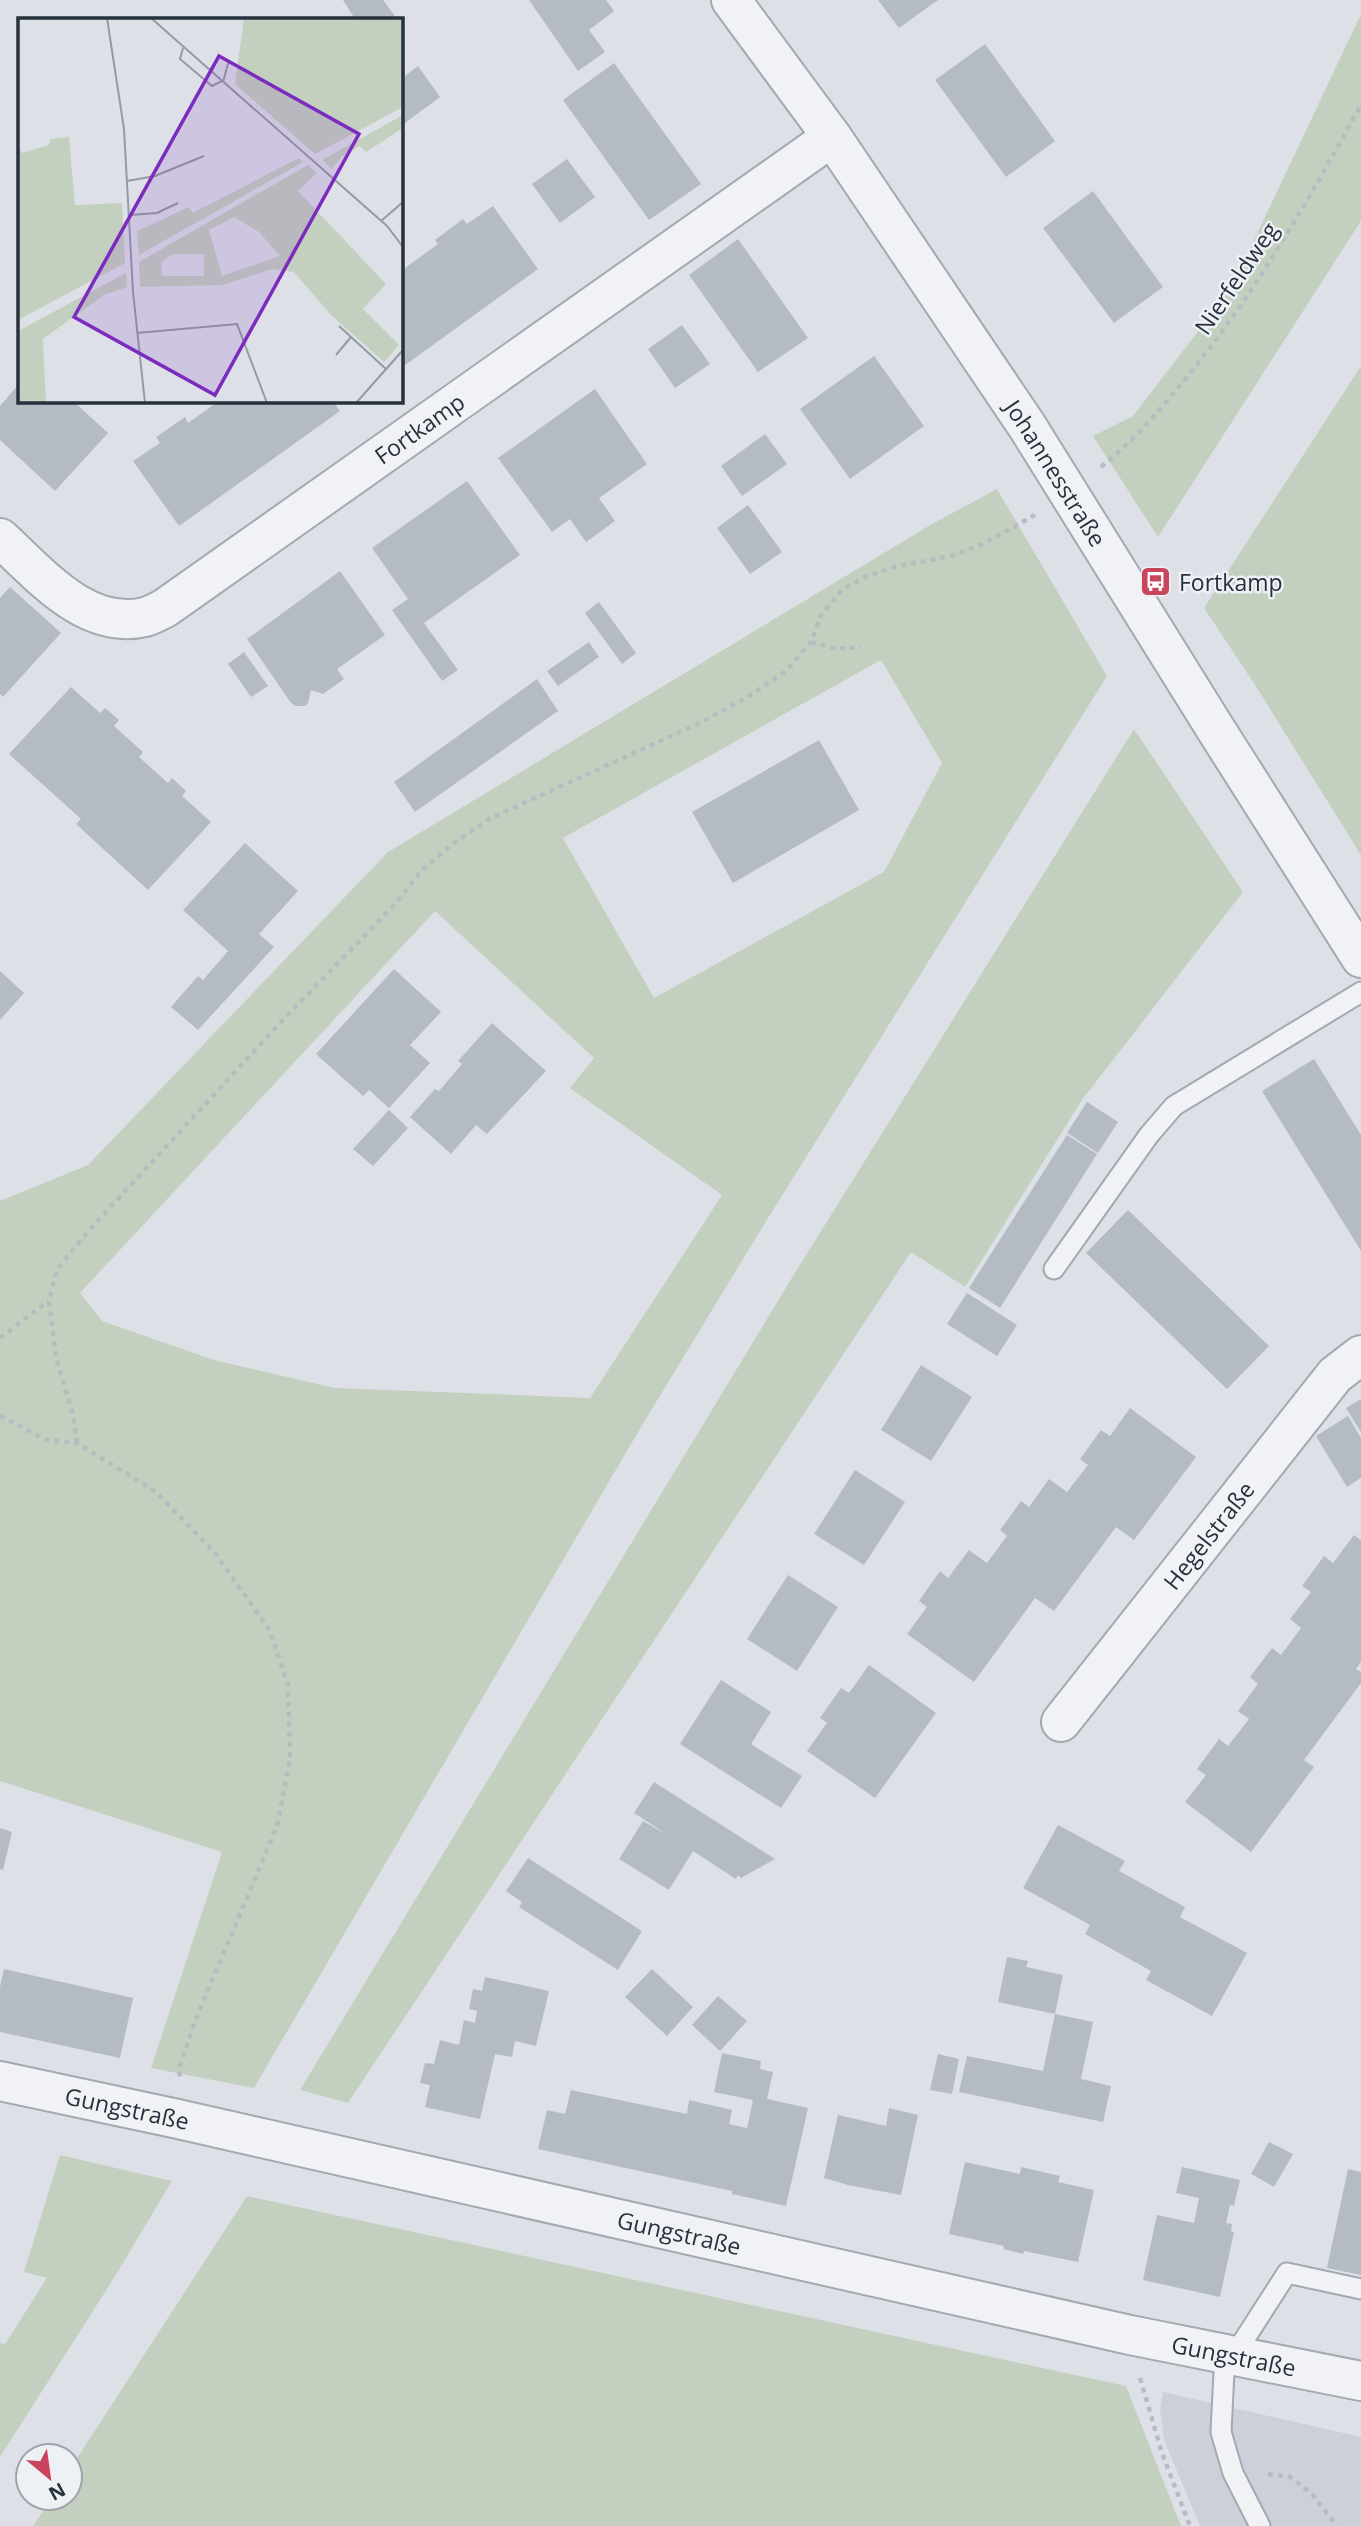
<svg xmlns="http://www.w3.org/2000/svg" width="1361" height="2526" font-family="'Open Sans',sans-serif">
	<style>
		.built { fill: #ccd1d9 }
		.green { fill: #c4d0bf; fill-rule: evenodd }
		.building { fill: #b5bbc3 }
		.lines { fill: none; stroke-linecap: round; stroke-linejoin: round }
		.service-casing { stroke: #a3a8b1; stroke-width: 23 }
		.minor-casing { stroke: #a3a8b1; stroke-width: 42 }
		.tertiary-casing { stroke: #a3a8b1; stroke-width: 42 }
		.path { stroke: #b8bcc1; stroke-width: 4.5; stroke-dasharray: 5 5; stroke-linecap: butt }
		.service { stroke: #f0f2f5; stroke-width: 19 }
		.minor { stroke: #f0f2f5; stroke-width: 38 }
		.tertiary { stroke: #f0f2f5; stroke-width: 38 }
		.labels { text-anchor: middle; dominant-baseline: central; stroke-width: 5; stroke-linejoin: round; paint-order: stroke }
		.street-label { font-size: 23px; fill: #27303d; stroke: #edf0f4 }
		.poi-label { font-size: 23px; fill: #27303d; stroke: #edf0f4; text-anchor: start }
		.inset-road { fill: none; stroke: #949aa3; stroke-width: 2 }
		.view { fill: #7b2cbf; fill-opacity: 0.15; stroke: #7b2cbf; stroke-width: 3.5 }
		.inset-edge { fill: none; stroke: #27303d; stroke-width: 3.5 }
	</style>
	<rect width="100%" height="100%" fill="#dde1e7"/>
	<path class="built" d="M1163,2392l198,45v89h-161l-36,-86 -4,-31z"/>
	<g class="green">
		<path d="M1361,14v207l-203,316 -65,-101 40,-20 99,-129z"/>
		<path d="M1361,366v489l-104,-167 -53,-80z"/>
		<path d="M997,489l110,187 -339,542 -127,209 -387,661 -103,-20 71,-216 -222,-71v-580l88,-36 300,-313 544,-328zM881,660l61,103 -58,109 -230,126 -91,-160zM435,911l159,147 -24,30 152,107 -132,203 -255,-10 -121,-28 -112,-39 -22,-28z"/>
		<path d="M1134,729l109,163 -161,208 -117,187 -54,-35 -563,851 -48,-13 493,-814z"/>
		<path d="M60,2155l112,26 -58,97 -114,179v-114l5,1 42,-66 -23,-6z"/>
		<path d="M247,2196l879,190 55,140h-1148l19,-28h18v-29z"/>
	</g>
	<g class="building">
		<path d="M343,0h40l14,19h-42z"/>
		<path d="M529,0h77l8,11 -25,19 16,22 -27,19z"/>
		<path d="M878,0h60l-39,28z"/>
		<path d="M985,44l70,97 -49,36 -71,-97z"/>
		<path d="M614,63l87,121 -52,36 -86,-120z"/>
		<path d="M418,66l22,31 -39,29v-47z"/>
		<path d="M567,159l28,38 -35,26 -28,-39z"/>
		<path d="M1093,191l70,96 -49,36 -71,-95z"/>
		<path d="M493,206l45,63 -137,99v-97l37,-27 -3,-4 28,-21 4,5z"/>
		<path d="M738,239l70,99 -50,34 -69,-97z"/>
		<path d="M682,325l28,39 -35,24 -27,-39z"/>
		<path d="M874,356l50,70 -74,53 -50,-70z"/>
		<path d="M19,384v17h54l35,32 -53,58 -55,-51v-34z"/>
		<path d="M595,389l52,75 -48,34 16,23 -29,21 -16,-23 -18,13 -54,-74z"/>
		<path d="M219,401h114l7,10 -161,115 -46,-65 27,-18 -4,-6 29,-20 3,6z"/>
		<path d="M765,434l22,30 -45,32 -21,-30z"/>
		<path d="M467,481l53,74 -96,68 34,47 -16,11 -50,-71 16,-11 -36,-51z"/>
		<path d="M748,505l34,47 -32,22 -33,-46z"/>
		<path d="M340,571l45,64 -48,34 7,10 -21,15 -12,-4 -3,13 -3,3h-9l-5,-3 -44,-64z"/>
		<path d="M10,587l51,46 -58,64 -3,-3v-96z"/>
		<path d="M599,602l37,51 -14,11 -37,-51z"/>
		<path d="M589,642l10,15 -41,29 -11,-15z"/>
		<path d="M244,652l24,34 -17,11 -23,-33z"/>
		<path d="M537,679l21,32 -143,101 -21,-30z"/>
		<path d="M71,687l29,26 5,-5 14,12 -5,6 29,26 -4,5 29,26 4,-5 14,13 -4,5 29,26 -63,68 -72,-66 5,-5 -72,-65z"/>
		<path d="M819,740l40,70 -126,73 -41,-71z"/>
		<path d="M245,843l53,48 -39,43 15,13 -76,83 -27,-23 27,-31 5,4 25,-29 -45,-41z"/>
		<path d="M394,969l47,43 -31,33 20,18 -41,45 -20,-18 -6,6 -47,-42z"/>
		<path d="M0,971l24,22 -24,27z"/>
		<path d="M492,1023l54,48 -59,63 -11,-9 -25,29 -41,-37 25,-28 4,2 23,-27 -4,-3z"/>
		<path d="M1314,1059l47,76v116l-99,-160z"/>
		<path d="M1087,1102l31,20 -20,31 -31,-20z"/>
		<path d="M389,1110l19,18 -35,38 -20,-17z"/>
		<path d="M1067,1135l30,19 -97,154 -31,-20z"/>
		<path d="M1128,1210l141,136 -42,43 -141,-136z"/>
		<path d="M967,1293l50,32 -20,31 -50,-32z"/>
		<path d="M921,1365l51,32 -41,64 -50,-31z"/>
		<path d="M1361,1399v33l-15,-24z"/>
		<path d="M1130,1408l66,49 -62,83 -18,-13 -62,84 -19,-13 -61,84 -67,-48 20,-27 -8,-6 21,-30 8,7 21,-28 18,13 20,-27 -7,-6 21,-29 8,6 20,-28 18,13 21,-27 -8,-6 21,-29 9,6z"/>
		<path d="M1348,1416l13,22v40l-14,9 -31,-51z"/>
		<path d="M855,1470l50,32 -41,63 -50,-31z"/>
		<path d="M1354,1535l7,5v122l-5,7 5,3v11l-57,77 10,7 -63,85 -66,-50 21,-27 -9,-6 22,-30 9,7 21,-27 -11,-8 20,-27 -8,-7 22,-29 9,7 20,-27 -11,-9 21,-27 -9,-6 22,-30 9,7z"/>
		<path d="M788,1575l50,32 -41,64 -50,-32z"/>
		<path d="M869,1665l67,48 -61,85 -68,-47 20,-28 -7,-5 21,-30 8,5z"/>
		<path d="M721,1680l50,32 -20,32 51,32 -21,32 -101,-64z"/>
		<path d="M654,1782l102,65 19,12 -34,19 -3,-3 -2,4 -43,-28 -24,39 -50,-31 24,-38 25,14 -34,-22z"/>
		<path d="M1058,1825l67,36 -6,10 66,36 -5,10 67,36 -35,63 -66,-36 5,-9 -66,-37 5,-9 -67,-37z"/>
		<path d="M0,1828l12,4 -9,38 -3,-1z"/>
		<path d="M528,1858l114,73 -24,39 -99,-63 3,-5 -16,-11z"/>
		<path d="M1007,1957l21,4 -2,6 37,8 -8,39 38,8 -12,57 30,7 -8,36 -144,-30 8,-36 76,15 12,-57 -57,-12z"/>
		<path d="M4,1969l129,29 -13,60 -120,-26v-45z"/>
		<path d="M652,1969l41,38 -26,29 -42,-39z"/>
		<path d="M485,1977l64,14 -13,55 -21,-5 -3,16 -17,-3 -15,65 -55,-12 5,-22 -10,-2 5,-20 9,1 6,-24 19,5 5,-25 11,3 2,-12 -8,-2 4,-20 9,2z"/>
		<path d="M718,1996l29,25 -27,30 -28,-26z"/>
		<path d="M722,2053l39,8 -1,8 13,3 -6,27 41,9 -22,98 -54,-12v-3l-194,-42 9,-39 18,4 6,-24 116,24 2,-14 43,10 -3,14 18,4 6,-28 -39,-8z"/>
		<path d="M938,2054l21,5 -7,35 -22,-4z"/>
		<path d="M889,2108l29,7 -17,80 -53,-10 -24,-7 14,-63 48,11z"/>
		<path d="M1269,2142l24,12 -19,33 -23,-13z"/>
		<path d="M965,2162l55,12 1,-7 39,9 -2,6 36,8 -16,72 -54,-11 -1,3 -20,-5 1,-3 -55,-12z"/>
		<path d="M1182,2167l58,13 -6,26 -4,-1 -4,18 6,1 -1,7 3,1 -14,65 -77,-17 14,-65 37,8 5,-25 -23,-5z"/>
		<path d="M1348,2169l13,3v103l-34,-7z"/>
	</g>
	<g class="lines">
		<defs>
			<g id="service">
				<path d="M1054,1269l95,-134 25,-29 187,-114"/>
				<path d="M1225,2352l-4,80 12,41 27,53"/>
				<path d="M1235,2354l52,-81 74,16"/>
			</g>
			<g id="minor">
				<path id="s1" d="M731,0l101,137 195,289 188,302 146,230"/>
				<path id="s2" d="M0,538c39,35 85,93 145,79 7,-2 14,-6 20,-9l667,-471"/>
				<path id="s3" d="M1061,1722l274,-347 26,-20"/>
			</g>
			<g id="tertiary">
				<path id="s4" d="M0,2081l178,38 952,216 231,46"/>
			</g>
		</defs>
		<use href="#service" class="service-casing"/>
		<use href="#minor" class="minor-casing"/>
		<use href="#tertiary" class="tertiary-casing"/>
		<g class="path">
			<path d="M1101,467c33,-26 58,-56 85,-89 70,-85 121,-176 175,-273"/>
			<path d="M811,642l26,7 24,-2"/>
			<path d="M0,1338l48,-37"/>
			<path d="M0,1416l47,24 30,3 79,49 59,61 54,76 19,56 2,74 -13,67 -82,195 -16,48 1,8"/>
			<path d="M77,1443l-4,-29 -17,-56 -7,-57 8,-32 35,-42 189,-205 115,-119 26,-33 29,-25 40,-27 209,-95 46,-25 40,-27 25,-29 10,-27 22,-26 22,-12 29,-10 57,-11 32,-12 52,-29"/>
			<path d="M1140,2378l22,75 28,73"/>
			<path d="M1268,2474l22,3 22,17 25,32"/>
		</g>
		<use href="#service" class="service"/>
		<use href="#minor" class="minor"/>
		<use href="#tertiary" class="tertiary"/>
	</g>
	<defs>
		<symbol id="bus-square" viewBox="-11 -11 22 22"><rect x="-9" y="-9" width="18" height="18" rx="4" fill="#c9455d" stroke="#edf0f4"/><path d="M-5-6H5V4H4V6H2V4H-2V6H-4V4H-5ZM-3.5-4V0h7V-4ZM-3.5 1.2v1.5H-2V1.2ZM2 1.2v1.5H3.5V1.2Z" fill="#fff"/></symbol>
	</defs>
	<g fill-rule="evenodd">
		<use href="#bus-square" x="1138" y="564" width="35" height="35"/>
	</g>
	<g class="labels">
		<g class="street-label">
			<text transform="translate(1236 278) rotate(-56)">Nierfeldweg</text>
			<text stroke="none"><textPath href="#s2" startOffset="506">Fortkamp</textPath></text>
			<text stroke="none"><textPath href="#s1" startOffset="574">Johannesstraße</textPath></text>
			<text stroke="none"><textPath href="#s3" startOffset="238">Hegelstraße</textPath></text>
			<text stroke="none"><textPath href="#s4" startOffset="130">Gungstraße</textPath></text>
			<text stroke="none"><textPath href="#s4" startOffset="696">Gungstraße</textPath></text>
			<text stroke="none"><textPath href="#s4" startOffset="1264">Gungstraße</textPath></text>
		</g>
		<g class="poi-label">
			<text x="1179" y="582">Fortkamp</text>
		</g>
	</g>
	<g transform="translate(18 18)">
		<rect width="385" height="385" fill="#dde1e7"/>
		<path d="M226,0h159v89l-88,47 -80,-70zM385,97v13l-37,24 -6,-6 -19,11 -9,12 -10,-9zM51,119l6,68 47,-2 3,60 -107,57v-175l4,8 27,-8 1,-6zM281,140l4,4 -164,93 -2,-24 52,-24 4,6zM290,147l9,8 -19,18 88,93 -23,25 36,36 -15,17 -53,-47 -37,-43 -22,-3 -49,16 -83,2 -1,-25zM216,199l25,15 21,24 -58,20 -13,-46zM155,236h31v22h-42l-1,-14zM108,255l1,14 -23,8 -61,44 3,64h-28v-72z" fill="#c4d0bf" fill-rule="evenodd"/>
		<path class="inset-road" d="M89,0l17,111 9,163 12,111M133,0l236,208 16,21M165,30l-3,11 32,27 10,-5M205,64l6,-22M109,163l28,-5 49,-20M111,197l28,-2 21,-10M363,203l22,-19M321,308l47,43M119,315l100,-9 30,79M318,337l15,-18M338,385l47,-53"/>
		<path class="view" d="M201,38l140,78 -144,261 -141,-78z"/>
		<rect width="385" height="385" class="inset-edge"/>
	</g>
	<g transform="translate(49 2477) rotate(151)"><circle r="33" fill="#edf0f4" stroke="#9ea3ab" stroke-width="2"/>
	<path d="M0-5L12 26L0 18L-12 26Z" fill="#c9455d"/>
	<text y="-10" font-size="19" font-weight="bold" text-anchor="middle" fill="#27303d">N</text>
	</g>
</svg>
